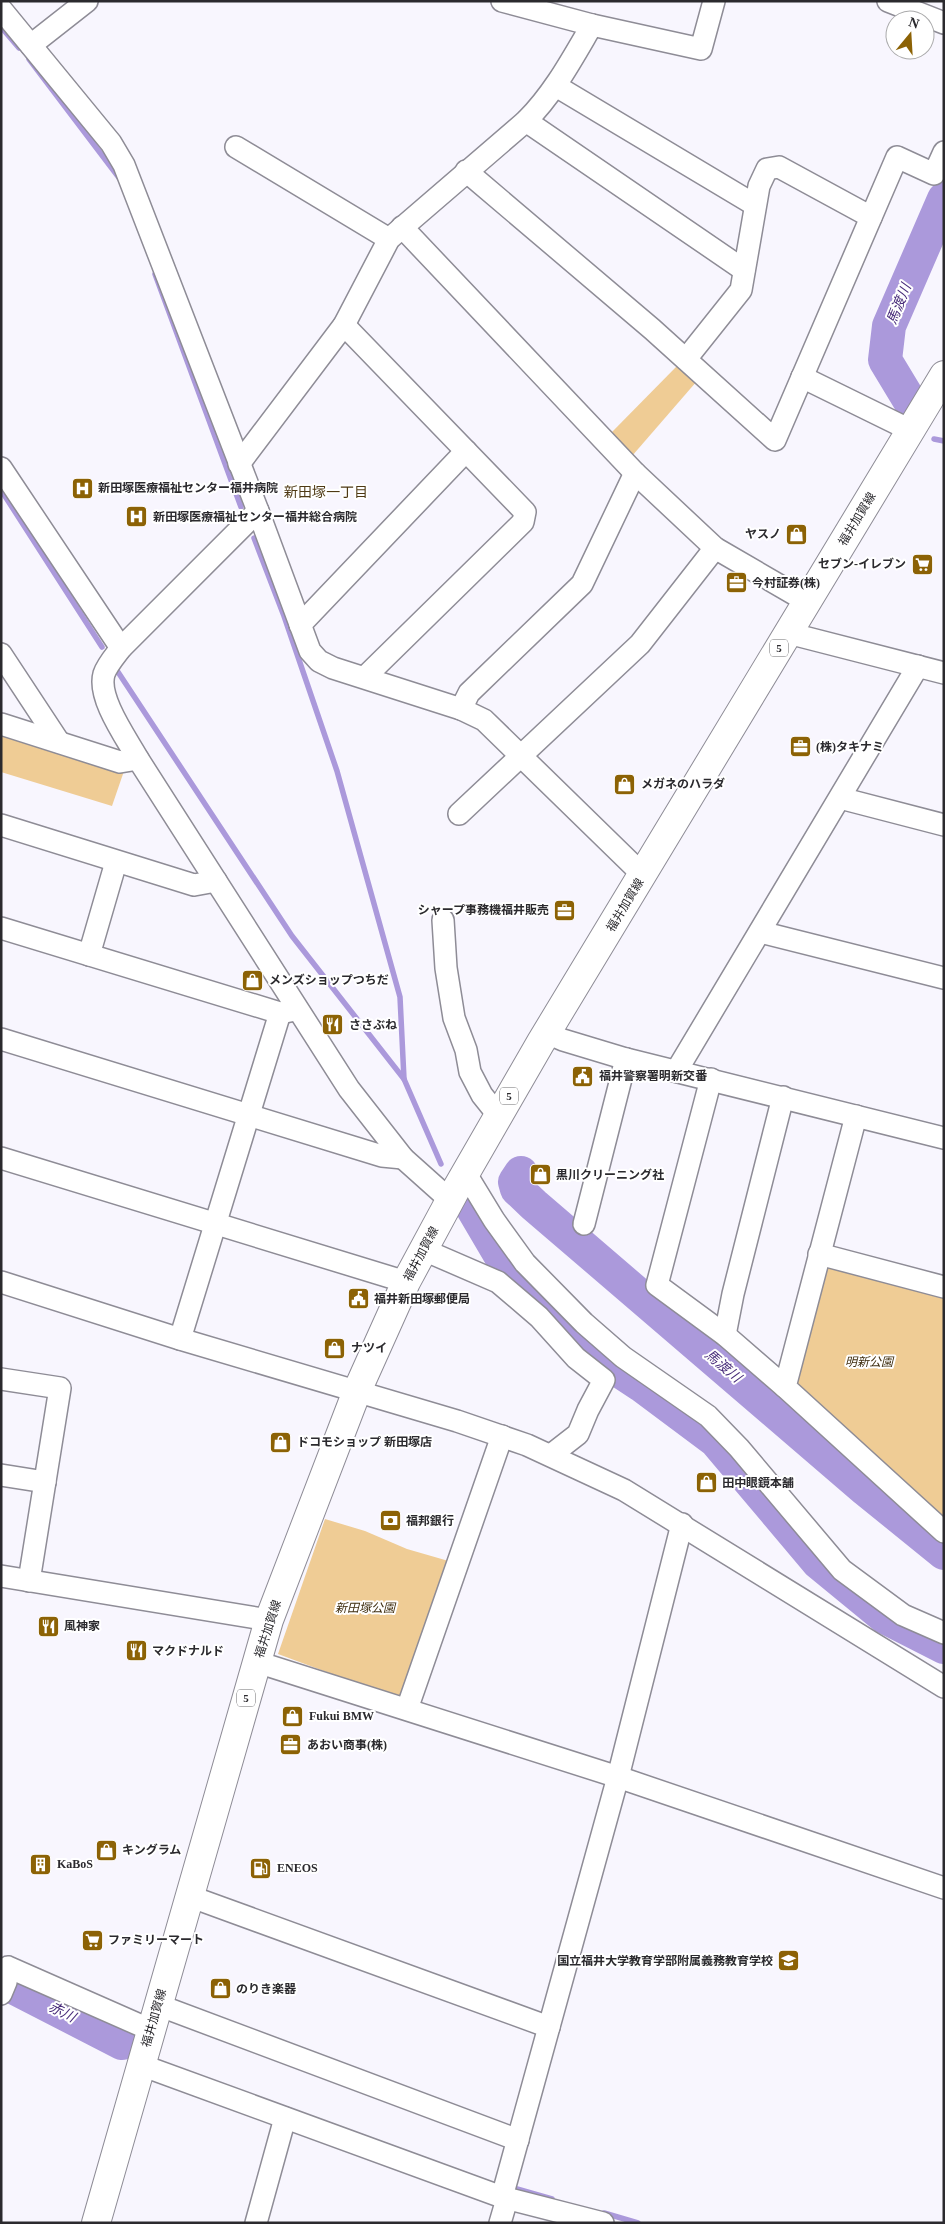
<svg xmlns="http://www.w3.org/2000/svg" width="945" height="2224" font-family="'Times New Roman','Noto Sans JP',serif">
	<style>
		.green { fill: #efcc95 }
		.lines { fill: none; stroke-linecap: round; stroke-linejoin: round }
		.stream { stroke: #ab99db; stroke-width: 5.5 }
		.river { stroke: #ab99db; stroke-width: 34 }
		.minor-casing { stroke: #8e8c96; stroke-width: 24 }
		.major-casing { stroke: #8e8c96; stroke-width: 30 }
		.minor { stroke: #fff; stroke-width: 21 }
		.major { stroke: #fff; stroke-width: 28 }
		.labels { text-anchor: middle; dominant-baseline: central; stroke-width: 4; stroke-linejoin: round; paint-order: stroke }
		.shield { fill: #fff; stroke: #6b6a6d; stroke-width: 1 }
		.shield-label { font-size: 11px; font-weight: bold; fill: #2b2a2e }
		.poi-label { font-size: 12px; font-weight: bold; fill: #2b2a2e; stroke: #fff; text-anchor: start }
		.street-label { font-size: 12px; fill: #2b2a2e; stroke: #fff }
		.park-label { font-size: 12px; font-style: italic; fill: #3e2d0f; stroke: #fff }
		.water-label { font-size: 14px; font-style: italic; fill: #482c7a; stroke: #fff }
		.neighbourhood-label { font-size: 14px; fill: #4e3914; stroke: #fff }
	</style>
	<rect width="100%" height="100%" fill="#f8f6fe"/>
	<g class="green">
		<path d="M677,366l20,15 -65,75 -20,-24z"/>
		<path d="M1,732l123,39 -12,35 -111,-34z"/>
		<path d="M819,1254l125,33v232l-159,-132z"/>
		<path d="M325,1519l40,12 42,18 45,13 -50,138 -124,-46z"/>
	</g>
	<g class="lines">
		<g class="stream">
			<path d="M1,27l18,21"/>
			<path d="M29,59l91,120"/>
			<path d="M155,274l86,233"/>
			<path d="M934,439l10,2"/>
			<path d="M1,490l101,157"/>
			<path d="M254,538l30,78 53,155 63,226 4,82 37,85"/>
			<path d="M118,672l174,264 112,143"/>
			<path d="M517,2189l35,10"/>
			<path d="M604,2213l34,10"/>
		</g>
		<g class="river">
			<path d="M914,408l-29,-48 4,-34 55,-127"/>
			<path d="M521,1173l-6,9 2,7 17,16 331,284 79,64"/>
			<path d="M473,1209l30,51 82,88 56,37 75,56 102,121 67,55 59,30"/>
			<path d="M1,1981l121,62"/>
		</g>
		<defs>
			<g id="minor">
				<path d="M502,1l90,24 109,24 13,-48"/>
				<path d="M888,1l56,22"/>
				<path d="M1,9l110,134 13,22 134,346 52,140 9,10 14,7 128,41 23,11 159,155"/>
				<path d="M31,45l56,-44"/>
				<path d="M556,86l199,119"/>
				<path d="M526,121l218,149"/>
				<path d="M236,147l153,92"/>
				<path d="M466,171l186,158 123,111 122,-283 37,17 10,-22"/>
				<path d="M402,227l233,246 80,75 93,54"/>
				<path d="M344,325l181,187 -2,10 -158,155"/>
				<path d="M686,359l55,-69 18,-104 8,-17 12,-2 92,50"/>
				<path d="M802,377l108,53"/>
				<path d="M239,464l105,-139 45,-86 137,-118c28,-28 46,-62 66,-96"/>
				<path d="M1,468l120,180"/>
				<path d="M258,511l-137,137c-6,8 -14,17 -17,26 -7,24 23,65 34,85l211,330 54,69 47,42"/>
				<path d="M300,625l166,-174"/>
				<path d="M788,633l156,40"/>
				<path d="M1,654l58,88"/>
				<path d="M461,709l8,-16 113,-109 53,-111"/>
				<path d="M1,724l119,38 18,-3"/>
				<path d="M840,798l104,27"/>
				<path d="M459,814l181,-170 75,-96"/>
				<path d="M1,825l193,60 22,-4"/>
				<path d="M443,920l3,48 8,50 12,32 4,22 12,23 16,20"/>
				<path d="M1,928l279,85 15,-3"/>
				<path d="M760,932l184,46"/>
				<path d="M89,955l27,-93"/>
				<path d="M547,1033l16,7 63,19 318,79"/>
				<path d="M1,1039l381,117 21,2"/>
				<path d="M677,1070l241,-404"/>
				<path d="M711,1079l-54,206 68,50 60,52"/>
				<path d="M856,1116l-71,271 159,145"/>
				<path d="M1,1158l405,124"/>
				<path d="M466,1174l28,46 31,43 59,60 39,34 85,59 31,32 103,122 61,45 41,18"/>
				<path d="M584,1224l42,-165"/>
				<path d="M424,1250l74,32 41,35 37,41 28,22 -16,30 -10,24 -27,21"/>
				<path d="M819,1254l125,33"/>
				<path d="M1,1282l179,57 277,82 70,24 97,45 320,197"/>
				<path d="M725,1335l8,-41 50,-197"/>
				<path d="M180,1339l100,-326"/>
				<path d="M1,1379l59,9 -31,193"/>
				<path d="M1,1475l44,7"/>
				<path d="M1,1576l268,44"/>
				<path d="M257,1662l361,115 326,111"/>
				<path d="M407,1709l95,-273"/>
				<path d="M189,1896l360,131"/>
				<path d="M1,1994l5,-12 2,-15 143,63"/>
				<path d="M158,2005l360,135"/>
				<path d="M141,2065l361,132 101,26"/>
				<path d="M502,2197l116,-420 64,-253"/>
				<path d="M256,2223l29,-105"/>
				<path d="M500,2223l7,-24"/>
			</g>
			<path id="major" d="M96,2223l173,-603 88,-229 49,-109 48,-89 87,-151 403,-667"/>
		</defs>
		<use href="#minor" class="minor-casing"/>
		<use href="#major" class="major-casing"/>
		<use href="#minor" class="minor"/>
		<use href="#major" class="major"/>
	</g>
	<defs>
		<symbol id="hospital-square" viewBox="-11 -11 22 22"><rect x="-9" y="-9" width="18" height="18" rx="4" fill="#8c6205" stroke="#fff"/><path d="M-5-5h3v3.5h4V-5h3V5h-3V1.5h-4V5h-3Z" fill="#fff"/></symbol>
		<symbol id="shop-square" viewBox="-11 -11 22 22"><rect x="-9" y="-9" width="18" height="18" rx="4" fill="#8c6205" stroke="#fff"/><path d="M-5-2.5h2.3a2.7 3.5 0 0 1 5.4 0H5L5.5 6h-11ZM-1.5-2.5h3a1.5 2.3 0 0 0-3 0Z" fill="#fff"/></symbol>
		<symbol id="supermarket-square" viewBox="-11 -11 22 22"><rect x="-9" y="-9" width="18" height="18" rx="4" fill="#8c6205" stroke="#fff"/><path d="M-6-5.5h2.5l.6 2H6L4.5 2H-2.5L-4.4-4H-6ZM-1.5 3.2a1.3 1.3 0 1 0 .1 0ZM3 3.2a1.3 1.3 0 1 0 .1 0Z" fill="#fff"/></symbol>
		<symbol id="office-square" viewBox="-11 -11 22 22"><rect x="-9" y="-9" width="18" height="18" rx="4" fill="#8c6205" stroke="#fff"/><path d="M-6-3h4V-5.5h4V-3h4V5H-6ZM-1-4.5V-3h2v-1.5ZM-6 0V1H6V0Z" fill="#fff"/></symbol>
		<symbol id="restaurant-square" viewBox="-11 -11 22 22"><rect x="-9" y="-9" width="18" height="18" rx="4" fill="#8c6205" stroke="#fff"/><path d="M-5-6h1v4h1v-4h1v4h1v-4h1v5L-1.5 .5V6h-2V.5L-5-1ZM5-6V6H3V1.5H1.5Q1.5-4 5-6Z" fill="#fff"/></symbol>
		<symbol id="civic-square" viewBox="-11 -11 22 22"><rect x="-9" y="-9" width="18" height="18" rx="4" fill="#8c6205" stroke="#fff"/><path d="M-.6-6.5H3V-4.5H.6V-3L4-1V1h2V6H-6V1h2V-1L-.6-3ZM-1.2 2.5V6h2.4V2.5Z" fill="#fff"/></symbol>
		<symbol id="bank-square" viewBox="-11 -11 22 22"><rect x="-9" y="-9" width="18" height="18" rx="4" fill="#8c6205" stroke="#fff"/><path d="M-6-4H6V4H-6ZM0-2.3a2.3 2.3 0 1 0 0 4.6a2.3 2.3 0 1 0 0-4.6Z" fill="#fff"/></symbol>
		<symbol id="building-square" viewBox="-11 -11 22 22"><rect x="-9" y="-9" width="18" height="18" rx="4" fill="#8c6205" stroke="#fff"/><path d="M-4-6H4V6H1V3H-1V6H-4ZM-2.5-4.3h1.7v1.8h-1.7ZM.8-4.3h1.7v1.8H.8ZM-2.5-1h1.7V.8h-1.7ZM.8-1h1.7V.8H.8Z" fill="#fff"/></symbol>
		<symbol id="fuel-square" viewBox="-11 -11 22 22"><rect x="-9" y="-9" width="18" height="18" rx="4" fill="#8c6205" stroke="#fff"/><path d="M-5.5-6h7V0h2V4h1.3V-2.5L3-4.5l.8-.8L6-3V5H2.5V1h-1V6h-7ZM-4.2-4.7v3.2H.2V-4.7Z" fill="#fff"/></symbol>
		<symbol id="school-square" viewBox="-11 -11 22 22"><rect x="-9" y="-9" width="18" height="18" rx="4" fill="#8c6205" stroke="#fff"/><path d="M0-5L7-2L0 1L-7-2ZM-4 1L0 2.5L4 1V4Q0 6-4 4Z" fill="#fff"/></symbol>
	</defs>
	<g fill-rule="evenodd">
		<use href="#hospital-square" x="70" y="476" width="25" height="25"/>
		<use href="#hospital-square" x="124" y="504" width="25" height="25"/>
		<use href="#shop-square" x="784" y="522" width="25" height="25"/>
		<use href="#supermarket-square" x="910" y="552" width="25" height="25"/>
		<use href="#office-square" x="724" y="570" width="25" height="25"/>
		<use href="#office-square" x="788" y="734" width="25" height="25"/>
		<use href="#shop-square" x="612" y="772" width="25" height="25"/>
		<use href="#office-square" x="552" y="898" width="25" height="25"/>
		<use href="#shop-square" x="240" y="968" width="25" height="25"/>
		<use href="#restaurant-square" x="320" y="1012" width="25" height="25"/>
		<use href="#civic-square" x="570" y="1064" width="25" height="25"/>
		<use href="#shop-square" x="528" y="1162" width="25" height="25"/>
		<use href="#civic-square" x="346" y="1286" width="25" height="25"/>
		<use href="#shop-square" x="322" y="1336" width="25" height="25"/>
		<use href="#shop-square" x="268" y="1430" width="25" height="25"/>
		<use href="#shop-square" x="694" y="1470" width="25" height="25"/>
		<use href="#bank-square" x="378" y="1508" width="25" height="25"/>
		<use href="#restaurant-square" x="36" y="1614" width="25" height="25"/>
		<use href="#restaurant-square" x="124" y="1638" width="25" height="25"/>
		<use href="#shop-square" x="280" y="1704" width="25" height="25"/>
		<use href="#office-square" x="278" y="1732" width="25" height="25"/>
		<use href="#shop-square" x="94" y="1838" width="25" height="25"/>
		<use href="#building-square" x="28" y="1852" width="25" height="25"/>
		<use href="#fuel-square" x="248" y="1856" width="25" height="25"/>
		<use href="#supermarket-square" x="80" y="1928" width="25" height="25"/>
		<use href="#school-square" x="776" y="1948" width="25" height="25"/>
		<use href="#shop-square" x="208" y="1976" width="25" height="25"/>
	</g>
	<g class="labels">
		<g class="shield">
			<rect x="770" y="639.5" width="18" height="17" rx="4"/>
			<rect x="500" y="1087.5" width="18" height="17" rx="4"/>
			<rect x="237" y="1689.5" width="18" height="17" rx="4"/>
		</g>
		<g class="shield-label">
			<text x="779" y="648">5</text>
			<text x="509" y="1096">5</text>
			<text x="246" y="1698">5</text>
		</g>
		<g class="poi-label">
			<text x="98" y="488">新田塚医療福祉センター福井病院</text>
			<text x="153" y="517">新田塚医療福祉センター福井総合病院</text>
			<text x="781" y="534" text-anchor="end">ヤスノ</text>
			<text x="906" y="564" text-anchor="end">セブン-イレブン</text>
			<text x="752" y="583">今村証券(株)</text>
			<text x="816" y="747">(株)タキナミ</text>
			<text x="641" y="784">メガネのハラダ</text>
			<text x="549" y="910" text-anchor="end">シャープ事務機福井販売</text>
			<text x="269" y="980">メンズショップつちだ</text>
			<text x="349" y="1025">ささぶね</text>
			<text x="599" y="1076">福井警察署明新交番</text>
			<text x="556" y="1175">黒川クリーニング社</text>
			<text x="374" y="1299">福井新田塚郵便局</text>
			<text x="351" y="1348">ナツイ</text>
			<text x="297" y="1442">ドコモショップ 新田塚店</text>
			<text x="722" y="1483">田中眼鏡本舗</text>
			<text x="406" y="1521">福邦銀行</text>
			<text x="64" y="1626">風神家</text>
			<text x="152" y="1651">マクドナルド</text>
			<text x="309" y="1716">Fukui BMW</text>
			<text x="307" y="1745">あおい商事(株)</text>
			<text x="122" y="1850">キングラム</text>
			<text x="57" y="1864">KaBoS</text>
			<text x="277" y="1868">ENEOS</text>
			<text x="108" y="1940">ファミリーマート</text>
			<text x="773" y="1961" text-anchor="end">国立福井大学教育学部附属義務教育学校</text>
			<text x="236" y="1989">のりき楽器</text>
		</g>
		<g class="street-label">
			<text transform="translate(857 519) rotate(-59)">福井加賀線</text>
			<text transform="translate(625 905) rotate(-59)">福井加賀線</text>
			<text transform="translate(421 1254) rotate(-62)">福井加賀線</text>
			<text transform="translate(268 1629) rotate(-72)">福井加賀線</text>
			<text transform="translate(154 2018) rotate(-74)">福井加賀線</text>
		</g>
		<g class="park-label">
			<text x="869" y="1362">明新公園</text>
			<text x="365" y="1608">新田塚公園</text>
		</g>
		<g class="water-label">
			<text transform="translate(899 304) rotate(-68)">馬渡川</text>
			<text transform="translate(723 1366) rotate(40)">馬渡川</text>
			<text transform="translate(62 2012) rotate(27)">赤川</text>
		</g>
		<g class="neighbourhood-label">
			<text x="326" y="492">新田塚一丁目</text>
		</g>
	</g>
	<rect width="945" height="2224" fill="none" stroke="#2b2a2e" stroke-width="5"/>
	<g transform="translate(910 35) rotate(18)"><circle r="24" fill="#ffffff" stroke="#aaaaab"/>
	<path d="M0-4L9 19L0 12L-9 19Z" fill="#8c6205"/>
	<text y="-8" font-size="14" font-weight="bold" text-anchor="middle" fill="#2b2a2e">N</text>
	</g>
</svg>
